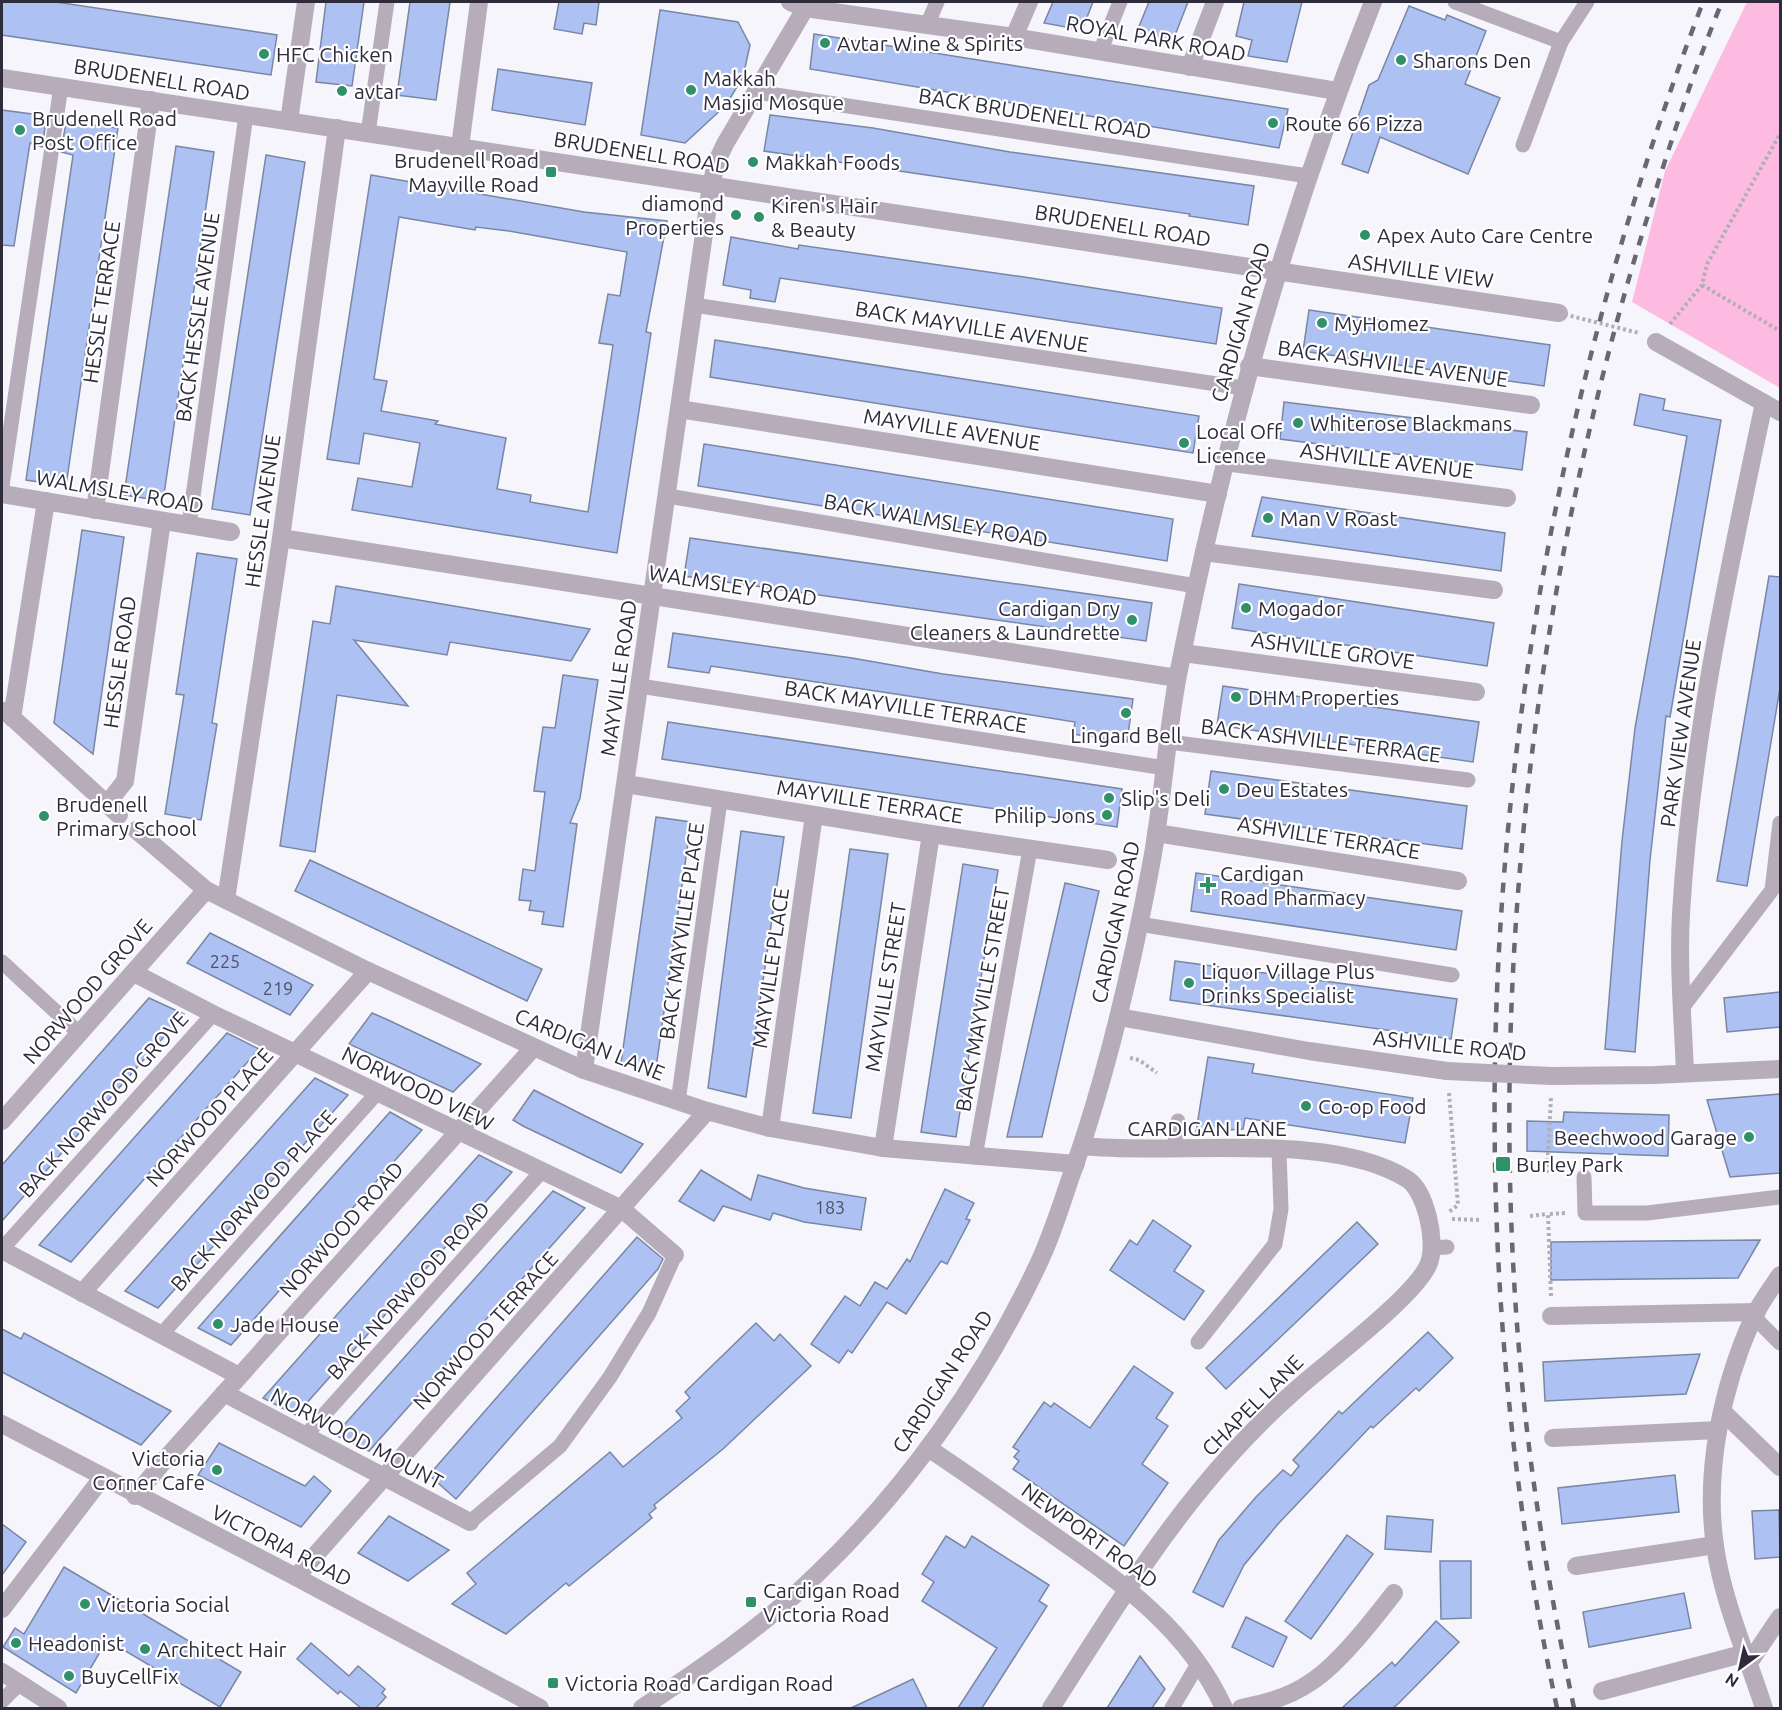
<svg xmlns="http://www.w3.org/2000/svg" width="1782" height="1710" font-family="Ubuntu,sans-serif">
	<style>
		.green { fill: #febbe2 }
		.building { fill: #adc2f3; stroke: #7986a4; stroke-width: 1.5; fill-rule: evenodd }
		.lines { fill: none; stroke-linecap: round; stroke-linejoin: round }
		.path { stroke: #b0afb8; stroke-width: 4; stroke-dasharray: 3 3; stroke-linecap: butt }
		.service { stroke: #b7adba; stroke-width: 15 }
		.minor { stroke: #b7adba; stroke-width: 18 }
		.tertiary { stroke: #b7adba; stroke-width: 18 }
		.rail { stroke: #696773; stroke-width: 4.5; stroke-dasharray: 10 10; stroke-linecap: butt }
		.path-bridge { stroke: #b0afb8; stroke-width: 4; stroke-dasharray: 3 3; stroke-linecap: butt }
		.minor-bridge { stroke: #b7adba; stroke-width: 18 }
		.poi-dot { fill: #2f906a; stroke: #fff; stroke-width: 2 }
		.labels { text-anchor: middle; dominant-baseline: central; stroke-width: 4.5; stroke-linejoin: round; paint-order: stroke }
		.number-label { font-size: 18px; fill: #4e5268 }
		.street-label { font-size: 21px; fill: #2e2c3a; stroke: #fff }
		.poi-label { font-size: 21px; fill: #2e2c3a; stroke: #fff; text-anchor: start }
	</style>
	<rect width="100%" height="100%" fill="#f6f5fc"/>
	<path class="green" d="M1747,2h33v386l-148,-86 33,-131z"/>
	<g class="building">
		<path d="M2,2h54l221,33 -6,40 -269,-40z"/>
		<path d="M326,2h38l-12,84 -36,-4z"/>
		<path d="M410,2h40l-14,98 -39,-5z"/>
		<path d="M559,2h40l-3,23 -12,-2 -2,11 -28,-5z"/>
		<path d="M1053,2h40l-11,28 -38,-7z"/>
		<path d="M1149,2h39l-16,41 -37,-7z"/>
		<path d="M1244,2h58l-15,60 -39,-6 4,-16 -16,-4z"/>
		<path d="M1409,6l36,14 2,-5 39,16 -21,53 35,14 -32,76 -88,-37 -12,36 -26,-9 27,-79 9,-5z"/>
		<path d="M660,10l78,12 12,23 -7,32 -17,28 -41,38 -44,-8z"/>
		<path d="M814,34l474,75 -9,39 -469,-79z"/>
		<path d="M498,69l94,14 -7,42 -93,-15z"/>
		<path d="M2,110l45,6 -5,31 -12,-4 -16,103 -12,-1z"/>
		<path d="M770,115l103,13 137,24 244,34 -6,39 -59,-9 1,-2 -426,-63z"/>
		<path d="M66,122l52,6 -52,358 -40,-6 47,-325 -12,-3z"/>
		<path d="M176,146l38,6 -51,349 -39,-6z"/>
		<path d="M266,155l39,7 -55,353 -38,-6z"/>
		<path d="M371,175l213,37 83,9 -21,111 5,1 -34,220 -265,-43 6,-32 54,9 8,-44 -56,-10 -5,31 -32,-5zM399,217l76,13 1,-3 33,4 118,21 -7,44 -12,-2 -9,49 14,2 -25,167 -58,-10 1,-7 -34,-6 9,-51 -71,-14 3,-3 -57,-10 6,-30 -13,-2z"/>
		<path d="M731,237l67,12 1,-4 225,32 198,31 -6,36 -436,-66 -5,24 -25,-4 1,-8 -28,-5z"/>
		<path d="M1309,310l241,35 -6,41 -241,-35z"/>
		<path d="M715,340l484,76 -6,37 -483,-76z"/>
		<path d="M1640,394l25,5 -2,11 58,10 -51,297 -4,-1 -16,144 -15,192 -30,-3 17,-208 13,-113 52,-292 -53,-11z"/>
		<path d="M1284,402l243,30 -5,38 -242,-31z"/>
		<path d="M704,444l469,75 -6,42 -469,-75z"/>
		<path d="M1262,497l243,36 -4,38 -249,-35z"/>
		<path d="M82,530l42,7 -31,217 -39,-31z"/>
		<path d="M690,538l462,65 -6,38 -462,-65z"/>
		<path d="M197,553l40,6 -25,164 5,1 -16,96 -36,-6 19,-119 -8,-1z"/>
		<path d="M1769,576l11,1v111l-33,198 -30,-5z"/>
		<path d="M1239,584l255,39 -7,43 -255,-38z"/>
		<path d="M336,586l254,43 -19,32 -121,-19 -3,13 -93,-15 54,66 -71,-11 -22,157 -35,-6 33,-225 17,3z"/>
		<path d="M673,633l179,25 91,16 190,25 -6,43 -54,-8 2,-12 -74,-12 -290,-44 -2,7 -41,-6z"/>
		<path d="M563,675l35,5 -18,118 -10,25 7,1 -14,103 -21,-3 2,-12 -15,-2 2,-9 -12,-1 4,-31 12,2 10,-79 -11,-1 4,-30 5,-34 12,1z"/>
		<path d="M1223,686l256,36 -6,40 -256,-37z"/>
		<path d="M668,722l454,67 -5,38 -455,-68z"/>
		<path d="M1211,771l256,35 -5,43 -257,-35z"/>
		<path d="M656,817l35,5 -35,246 -35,-5z"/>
		<path d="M741,831l43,6 -38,260 -38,-9z"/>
		<path d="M850,849l38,5 -37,264 -38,-5z"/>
		<path d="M310,860l232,109 -15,32 -232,-110z"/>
		<path d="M963,864l35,6 -42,267 -35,-5z"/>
		<path d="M1196,873l266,38 -6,39 -265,-39z"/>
		<path d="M1065,883l34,8 -57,246h-35z"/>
		<path d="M210,933l32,16 71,36 -23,30 -103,-52z"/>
		<path d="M1175,961l282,38 -6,40 -281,-39z"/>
		<path d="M1780,992v35l-53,5 -3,-34z"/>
		<path d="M149,998l35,16 -182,207v-56z"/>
		<path d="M372,1013l14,6 95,45 -28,28 -104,-48z"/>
		<path d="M227,1033l32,16 -188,213 -32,-17z"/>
		<path d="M1208,1057l46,7 -2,9 161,25 -8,45 -160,-25 -2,11 -47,3z"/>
		<path d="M315,1078l33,17 -190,213 -33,-17z"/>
		<path d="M534,1090l51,26 58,28 -22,29 -98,-47 -10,-6z"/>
		<path d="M1780,1094v79l-50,4 -23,-77z"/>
		<path d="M390,1112l32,18 -191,215 -33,-17z"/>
		<path d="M1564,1112l105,3 -1,41 -141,-5v-30l36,1z"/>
		<path d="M479,1155l33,17 -216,243 -33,-17z"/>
		<path d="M701,1170l50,30 7,-25 46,13 62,10 -5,32 -57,-8 -31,-9 -3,7 -47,-14 -9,15 -35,-20z"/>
		<path d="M945,1189l29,14 -8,16 4,1 -23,44 -6,-3 -35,53 -19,-12 -35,51 -4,-3 -9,13 -28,-19 34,-48 15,10 15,-24 12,7 20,-30 3,3z"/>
		<path d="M553,1191l32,17 -216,243 -34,-16z"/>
		<path d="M1153,1220l38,26 -17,25 30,20 -20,29 -74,-50 20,-30 7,5z"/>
		<path d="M1357,1222l21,22 -152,145 -20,-21z"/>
		<path d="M637,1237l26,22 -5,10 -202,230 -27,-24z"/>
		<path d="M1760,1240l-22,38 -187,2v-38z"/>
		<path d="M756,1323l18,18 6,-7 31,32 -88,83 -69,56 2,3 -7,6 3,4 -83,68 -3,-3 -60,51 -54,-30 24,-20 -9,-11 143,-121 13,15 59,-49 -6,-7 14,-13 -5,-6z"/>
		<path d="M2,1329l19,10 3,-6 147,78 -30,34 -139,-73z"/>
		<path d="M1428,1332l25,26 -34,33 -3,-3 -43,40 -2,-2 -93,98 -34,41 -21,42 -30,-15 26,-52 37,-43 27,-27 8,6 8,-10 -6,-6 46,-49 3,3z"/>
		<path d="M1700,1354l-14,40 -141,7 -2,-39z"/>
		<path d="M1134,1366l39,27 -17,25 12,8 -26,38 26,19 -44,63 -111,-77 6,-8 -5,-4 5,-6 -6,-4 31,-45 7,5 3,-4 36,25z"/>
		<path d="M219,1443l86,43 9,-10 17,15 -30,36 -103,-52z"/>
		<path d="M1675,1475l4,37 -117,12 -4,-36z"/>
		<path d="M1779,1510l1,47 -25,2 -3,-48z"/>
		<path d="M389,1516l32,18 28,16 -41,31 -50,-28z"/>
		<path d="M1387,1516l46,4 -2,32 -46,-3z"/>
		<path d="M2,1524l24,18 -24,33z"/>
		<path d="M1347,1535l26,19 -62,85 -26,-18z"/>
		<path d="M946,1536l19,12 7,-12 77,49 -10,16 8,5 -65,102h-24l39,-60 -75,-47 12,-19 -12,-8z"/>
		<path d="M1440,1561h31v57l-30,1z"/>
		<path d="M64,1567l177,105 -21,35 -113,-67 -31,53 -73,-46 12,-19 9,6z"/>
		<path d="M1684,1593l7,35 -102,19 -6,-35z"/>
		<path d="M1246,1617l41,20 -14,30 -41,-20z"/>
		<path d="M1436,1621l23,21 -60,61 -6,5h-51l50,-46 3,4z"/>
		<path d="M311,1643l38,33 9,-10 27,23 -3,4 4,4 -10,11h-15l-21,-17 -2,3 -41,-35z"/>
		<path d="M1140,1656l25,33 -13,19h-45z"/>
		<path d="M913,1679l14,29h-76z"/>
	</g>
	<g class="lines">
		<g class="path">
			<path d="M1702,285l78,46"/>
			<path d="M1670,324l32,-39 5,-21 73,-130"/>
			<path d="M1130,1058l9,2 18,13"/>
			<path d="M1449,1093l9,112 -9,7"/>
			<path d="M1527,1169l20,2 4,-73"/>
			<path d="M1530,1216l18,-2"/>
			<path d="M1452,1219l29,1"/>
			<path d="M1551,1296l-3,-82 18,-1"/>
		</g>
		<g class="service">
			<path d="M1455,2l106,40"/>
			<path d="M928,23l9,-21"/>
			<path d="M1100,52l20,-50"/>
			<path d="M756,92l552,84"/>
			<path d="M368,133l19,-131"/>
			<path d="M1523,145l38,-103 26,-40"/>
			<path d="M694,305l549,83"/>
			<path d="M2,486l59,-400"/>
			<path d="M668,496l528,90"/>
			<path d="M189,525l57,-410"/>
			<path d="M640,686l525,82"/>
			<path d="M1169,742l299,38"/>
			<path d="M1139,924l313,51"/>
			<path d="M2,962l78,72"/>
			<path d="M1682,1008l90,-118 8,-67"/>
			<path d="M678,1102l42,-301"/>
			<path d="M1174,1149l4,-28"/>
			<path d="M975,1157l55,-308"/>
			<path d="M1584,1177l1,36h62l133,-16"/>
			<path d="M1431,1248l16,-1"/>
			<path d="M2,1249l211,-235"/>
			<path d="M1754,1317l26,26"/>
			<path d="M161,1335l216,-242"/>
			<path d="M1198,1342l77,-98 6,-35 -2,-59"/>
			<path d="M305,1436l236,-264"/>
			<path d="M470,1522l90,-76 50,-69 39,-64 26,-58"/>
			<path d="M2,1701l17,-17"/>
			<path d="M1172,1708l26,-44"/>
		</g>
		<g class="minor">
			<path d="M1014,37l15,-35"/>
			<path d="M1190,67l25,-65"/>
			<path d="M289,121l17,-119"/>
			<path d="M460,147l19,-145"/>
			<path d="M1276,271l283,42"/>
			<path d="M1656,342l124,70"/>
			<path d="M1249,366l282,39"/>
			<path d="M679,409l539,85"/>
			<path d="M1224,462l283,36"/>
			<path d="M2,494l229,38"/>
			<path d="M95,510l56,-410"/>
			<path d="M281,538l896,140"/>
			<path d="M1204,552l290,38"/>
			<path d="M1183,653l293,39"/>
			<path d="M5,711l114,104"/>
			<path d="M12,718l34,-217"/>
			<path d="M626,784l305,50 177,26"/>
			<path d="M107,804l18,-23 37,-260"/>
			<path d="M136,830l70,60 162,81 216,99 123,41 63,17 113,20 193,16"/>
			<path d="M1156,833l302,48"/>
			<path d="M226,900l55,-362 56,-410"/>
			<path d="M134,973l79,41 409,195 53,46"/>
			<path d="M1119,1017l190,34 138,20"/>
			<path d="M584,1070l127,-885 6,-24 8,-17 84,-142"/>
			<path d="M1685,1073c-2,-52 -7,-106 -4,-159 10,-173 47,-342 83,-511"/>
			<path d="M1552,1076l103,-1 125,-6"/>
			<path d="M2,1121l204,-231"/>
			<path d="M770,1128l44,-313"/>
			<path d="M883,1148l48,-314"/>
			<path d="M2,1250l237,126"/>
			<path d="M82,1293l286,-322"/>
			<path d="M1551,1316l206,-4"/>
			<path d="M224,1393l246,129"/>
			<path d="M1723,1412l57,55"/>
			<path d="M1553,1438l165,-8"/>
			<path d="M928,1448c41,27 81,56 121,84 70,49 139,96 175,176"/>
			<path d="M135,1496l33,-40 365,-408"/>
			<path d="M1576,1566l139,-21"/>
			<path d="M296,1577l411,-466"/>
			<path d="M2,1609l100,-131"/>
			<path d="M1749,1663l31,-46"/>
			<path d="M2,1672l56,36"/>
			<path d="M1602,1691l144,-38"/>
			<path d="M1051,1708c56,-87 111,-179 182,-256 20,-22 42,-44 65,-64 29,-26 120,-94 131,-125 8,-21 -3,-72 -22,-84 -77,-49 -233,-23 -325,-33"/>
			<path d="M1241,1708c23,-4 50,-12 70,-26 28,-18 62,-62 83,-89"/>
			<path d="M1764,1708c-17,-53 -41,-106 -49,-162 -11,-75 7,-159 38,-228 7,-15 18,-29 27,-43"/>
		</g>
		<g class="tertiary">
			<path d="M790,2l15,6 209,29 323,54"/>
			<path d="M2,78l1274,193"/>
			<path d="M2,1424l294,153 244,131"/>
			<path d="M642,1708c61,-41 122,-82 175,-134 89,-85 165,-192 218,-303 14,-28 24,-59 34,-89 37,-103 62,-210 82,-317 12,-63 15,-127 27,-190 45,-230 108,-455 195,-673"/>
		</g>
		<g class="rail">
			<path d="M1557,1708c-122,-570 -61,-1164 146,-1706"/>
			<path d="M1574,1708c-23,-110 -43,-223 -53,-336 -35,-376 10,-770 119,-1131 25,-81 50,-162 82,-239"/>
		</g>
		<path class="path-bridge" d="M1559,313l80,20"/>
		<path class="minor-bridge" d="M1447,1071l105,5"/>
	</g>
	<g class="poi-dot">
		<circle cx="825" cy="43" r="6"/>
		<circle cx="264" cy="54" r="6"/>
		<circle cx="1401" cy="60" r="6"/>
		<circle cx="691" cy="90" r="6"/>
		<circle cx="342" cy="91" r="6"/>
		<circle cx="1273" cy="123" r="6"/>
		<circle cx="20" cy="130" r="6"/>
		<circle cx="753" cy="162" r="6"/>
		<rect x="545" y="166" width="12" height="12" rx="3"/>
		<circle cx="736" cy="215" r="6"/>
		<circle cx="759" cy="217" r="6"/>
		<circle cx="1365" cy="235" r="6"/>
		<circle cx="1322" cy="323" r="6"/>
		<circle cx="1298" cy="423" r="6"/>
		<circle cx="1184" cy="443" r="6"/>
		<circle cx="1268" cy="518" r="6"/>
		<circle cx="1246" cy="608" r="6"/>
		<circle cx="1132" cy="620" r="6"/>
		<circle cx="1236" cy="697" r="6"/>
		<circle cx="1126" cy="713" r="6"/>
		<circle cx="1224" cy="789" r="6"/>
		<circle cx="1109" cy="798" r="6"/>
		<circle cx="1107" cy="815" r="6"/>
		<circle cx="44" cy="816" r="6"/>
		<path d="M1205 876h6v6h6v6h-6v6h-6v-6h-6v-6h6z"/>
		<circle cx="1189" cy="983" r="6"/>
		<circle cx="1306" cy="1106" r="6"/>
		<circle cx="1749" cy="1137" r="6"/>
		<rect x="1495" y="1156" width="16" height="16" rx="3"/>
		<circle cx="218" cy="1324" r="6"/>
		<circle cx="217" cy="1470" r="6"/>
		<rect x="745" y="1596" width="12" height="12" rx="3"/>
		<circle cx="85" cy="1604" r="6"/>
		<circle cx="16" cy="1643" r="6"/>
		<circle cx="145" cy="1649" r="6"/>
		<circle cx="69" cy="1676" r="6"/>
		<rect x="547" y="1677" width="12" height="12" rx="3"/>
	</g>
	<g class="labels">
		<g class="number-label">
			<text x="225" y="961">225</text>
			<text x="278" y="988">219</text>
			<text x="830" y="1207">183</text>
		</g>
		<g class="street-label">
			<text transform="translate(1156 38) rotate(10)">ROYAL PARK ROAD</text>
			<text transform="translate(162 79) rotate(9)">BRUDENELL ROAD</text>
			<text transform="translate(1035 113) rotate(9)">BACK BRUDENELL ROAD</text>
			<text transform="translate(642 152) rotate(9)">BRUDENELL ROAD</text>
			<text transform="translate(1123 225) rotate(9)">BRUDENELL ROAD</text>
			<text transform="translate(1421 270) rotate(8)">ASHVILLE VIEW</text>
			<text transform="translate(101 302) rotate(-82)">HESSLE TERRACE</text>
			<text transform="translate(197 317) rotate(-82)">BACK HESSLE AVENUE</text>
			<text transform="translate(1240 322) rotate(-74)">CARDIGAN ROAD</text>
			<text transform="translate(972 326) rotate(9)">BACK MAYVILLE AVENUE</text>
			<text transform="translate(1393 363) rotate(8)">BACK ASHVILLE AVENUE</text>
			<text transform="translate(952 429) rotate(9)">MAYVILLE AVENUE</text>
			<text transform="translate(1387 460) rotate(7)">ASHVILLE AVENUE</text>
			<text transform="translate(120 491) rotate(10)">WALMSLEY ROAD</text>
			<text transform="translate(262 511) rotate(-82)">HESSLE AVENUE</text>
			<text transform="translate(936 520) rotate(10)">BACK WALMSLEY ROAD</text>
			<text transform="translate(733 585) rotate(9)">WALMSLEY ROAD</text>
			<text transform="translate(1333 650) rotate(8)">ASHVILLE GROVE</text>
			<text transform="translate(119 662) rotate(-82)">HESSLE ROAD</text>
			<text transform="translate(618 678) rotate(-82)">MAYVILLE ROAD</text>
			<text transform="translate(906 706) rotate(9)">BACK MAYVILLE TERRACE</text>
			<text transform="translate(1680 733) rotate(-82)">PARK VIEW AVENUE</text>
			<text transform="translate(1321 740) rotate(7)">BACK ASHVILLE TERRACE</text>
			<text transform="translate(870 801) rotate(9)">MAYVILLE TERRACE</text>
			<text transform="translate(1329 837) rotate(9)">ASHVILLE TERRACE</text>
			<text transform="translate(1115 922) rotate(-78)">CARDIGAN ROAD</text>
			<text transform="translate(681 931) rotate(-82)">BACK MAYVILLE PLACE</text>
			<text transform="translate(770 968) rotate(-82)">MAYVILLE PLACE</text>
			<text transform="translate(885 987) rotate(-81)">MAYVILLE STREET</text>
			<text transform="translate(87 991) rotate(-49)">NORWOOD GROVE</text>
			<text transform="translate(982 999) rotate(-80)">BACK MAYVILLE STREET</text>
			<text transform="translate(590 1044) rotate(22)">CARDIGAN LANE</text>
			<text transform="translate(1450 1045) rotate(6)">ASHVILLE ROAD</text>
			<text transform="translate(418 1088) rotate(26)">NORWOOD VIEW</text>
			<text transform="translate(103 1104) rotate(-48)">BACK NORWOOD GROVE</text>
			<text transform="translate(209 1117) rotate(-48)">NORWOOD PLACE</text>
			<text x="1207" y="1128">CARDIGAN LANE</text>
			<text transform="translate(253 1200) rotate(-48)">BACK NORWOOD PLACE</text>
			<text transform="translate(341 1229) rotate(-48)">NORWOOD ROAD</text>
			<text transform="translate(408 1290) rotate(-48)">BACK NORWOOD ROAD</text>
			<text transform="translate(485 1330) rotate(-48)">NORWOOD TERRACE</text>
			<text transform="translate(942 1381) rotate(-57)">CARDIGAN ROAD</text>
			<text transform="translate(1252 1405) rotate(-45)">CHAPEL LANE</text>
			<text transform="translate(357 1438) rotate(28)">NORWOOD MOUNT</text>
			<text transform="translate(1090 1535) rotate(36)">NEWPORT ROAD</text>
			<text transform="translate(282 1545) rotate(27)">VICTORIA ROAD</text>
		</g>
		<g class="poi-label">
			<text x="837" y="43">Avtar Wine &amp; Spirits</text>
			<text x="276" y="54">HFC Chicken</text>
			<text x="1413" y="60">Sharons Den</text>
			<text x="703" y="78">Makkah<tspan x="703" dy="24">Masjid Mosque</tspan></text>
			<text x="354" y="91">avtar</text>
			<text x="32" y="118">Brudenell Road<tspan x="32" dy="24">Post Office</tspan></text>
			<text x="1285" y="123">Route 66 Pizza</text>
			<text x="539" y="160" text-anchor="end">Brudenell Road<tspan x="539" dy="24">Mayville Road</tspan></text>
			<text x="765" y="162">Makkah Foods</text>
			<text x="724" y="203" text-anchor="end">diamond<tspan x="724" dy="24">Properties</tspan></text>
			<text x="771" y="205">Kiren's Hair<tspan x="771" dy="24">&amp; Beauty</tspan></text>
			<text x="1377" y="235">Apex Auto Care Centre</text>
			<text x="1334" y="323">MyHomez</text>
			<text x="1310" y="423">Whiterose Blackmans</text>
			<text x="1196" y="431">Local Off<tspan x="1196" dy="24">Licence</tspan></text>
			<text x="1280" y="518">Man V Roast</text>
			<text x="1120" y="608" text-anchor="end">Cardigan Dry<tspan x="1120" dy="24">Cleaners &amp; Laundrette</tspan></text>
			<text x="1258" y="608">Mogador</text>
			<text x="1248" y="697">DHM Properties</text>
			<text x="1126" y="735" text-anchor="middle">Lingard Bell</text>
			<text x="1236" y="789">Deu Estates</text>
			<text x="1121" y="798">Slip's Deli</text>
			<text x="56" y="804">Brudenell<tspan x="56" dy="24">Primary School</tspan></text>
			<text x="1095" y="815" text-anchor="end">Philip Jons</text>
			<text x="1220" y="873">Cardigan<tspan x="1220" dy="24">Road Pharmacy</tspan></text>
			<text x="1201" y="971">Liquor Village Plus<tspan x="1201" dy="24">Drinks Specialist</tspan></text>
			<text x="1318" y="1106">Co-op Food</text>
			<text x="1737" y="1137" text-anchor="end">Beechwood Garage</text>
			<text x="1516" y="1164">Burley Park</text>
			<text x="230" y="1324">Jade House</text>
			<text x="205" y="1458" text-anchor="end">Victoria<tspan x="205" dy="24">Corner Cafe</tspan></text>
			<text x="763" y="1590">Cardigan Road<tspan x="763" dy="24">Victoria Road</tspan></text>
			<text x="97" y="1604">Victoria Social</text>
			<text x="28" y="1643">Headonist</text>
			<text x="157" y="1649">Architect Hair</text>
			<text x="81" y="1676">BuyCellFix</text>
			<text x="565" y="1683">Victoria Road Cardigan Road</text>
		</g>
	</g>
	<rect width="1782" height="1710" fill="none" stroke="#2e2c3a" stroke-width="6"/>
	<g transform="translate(1740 1668) rotate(213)" stroke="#ffffff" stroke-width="4.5" paint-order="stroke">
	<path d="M0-4.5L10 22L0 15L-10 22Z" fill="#2e2c3a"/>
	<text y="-9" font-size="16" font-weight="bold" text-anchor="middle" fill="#2e2c3a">N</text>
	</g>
</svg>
